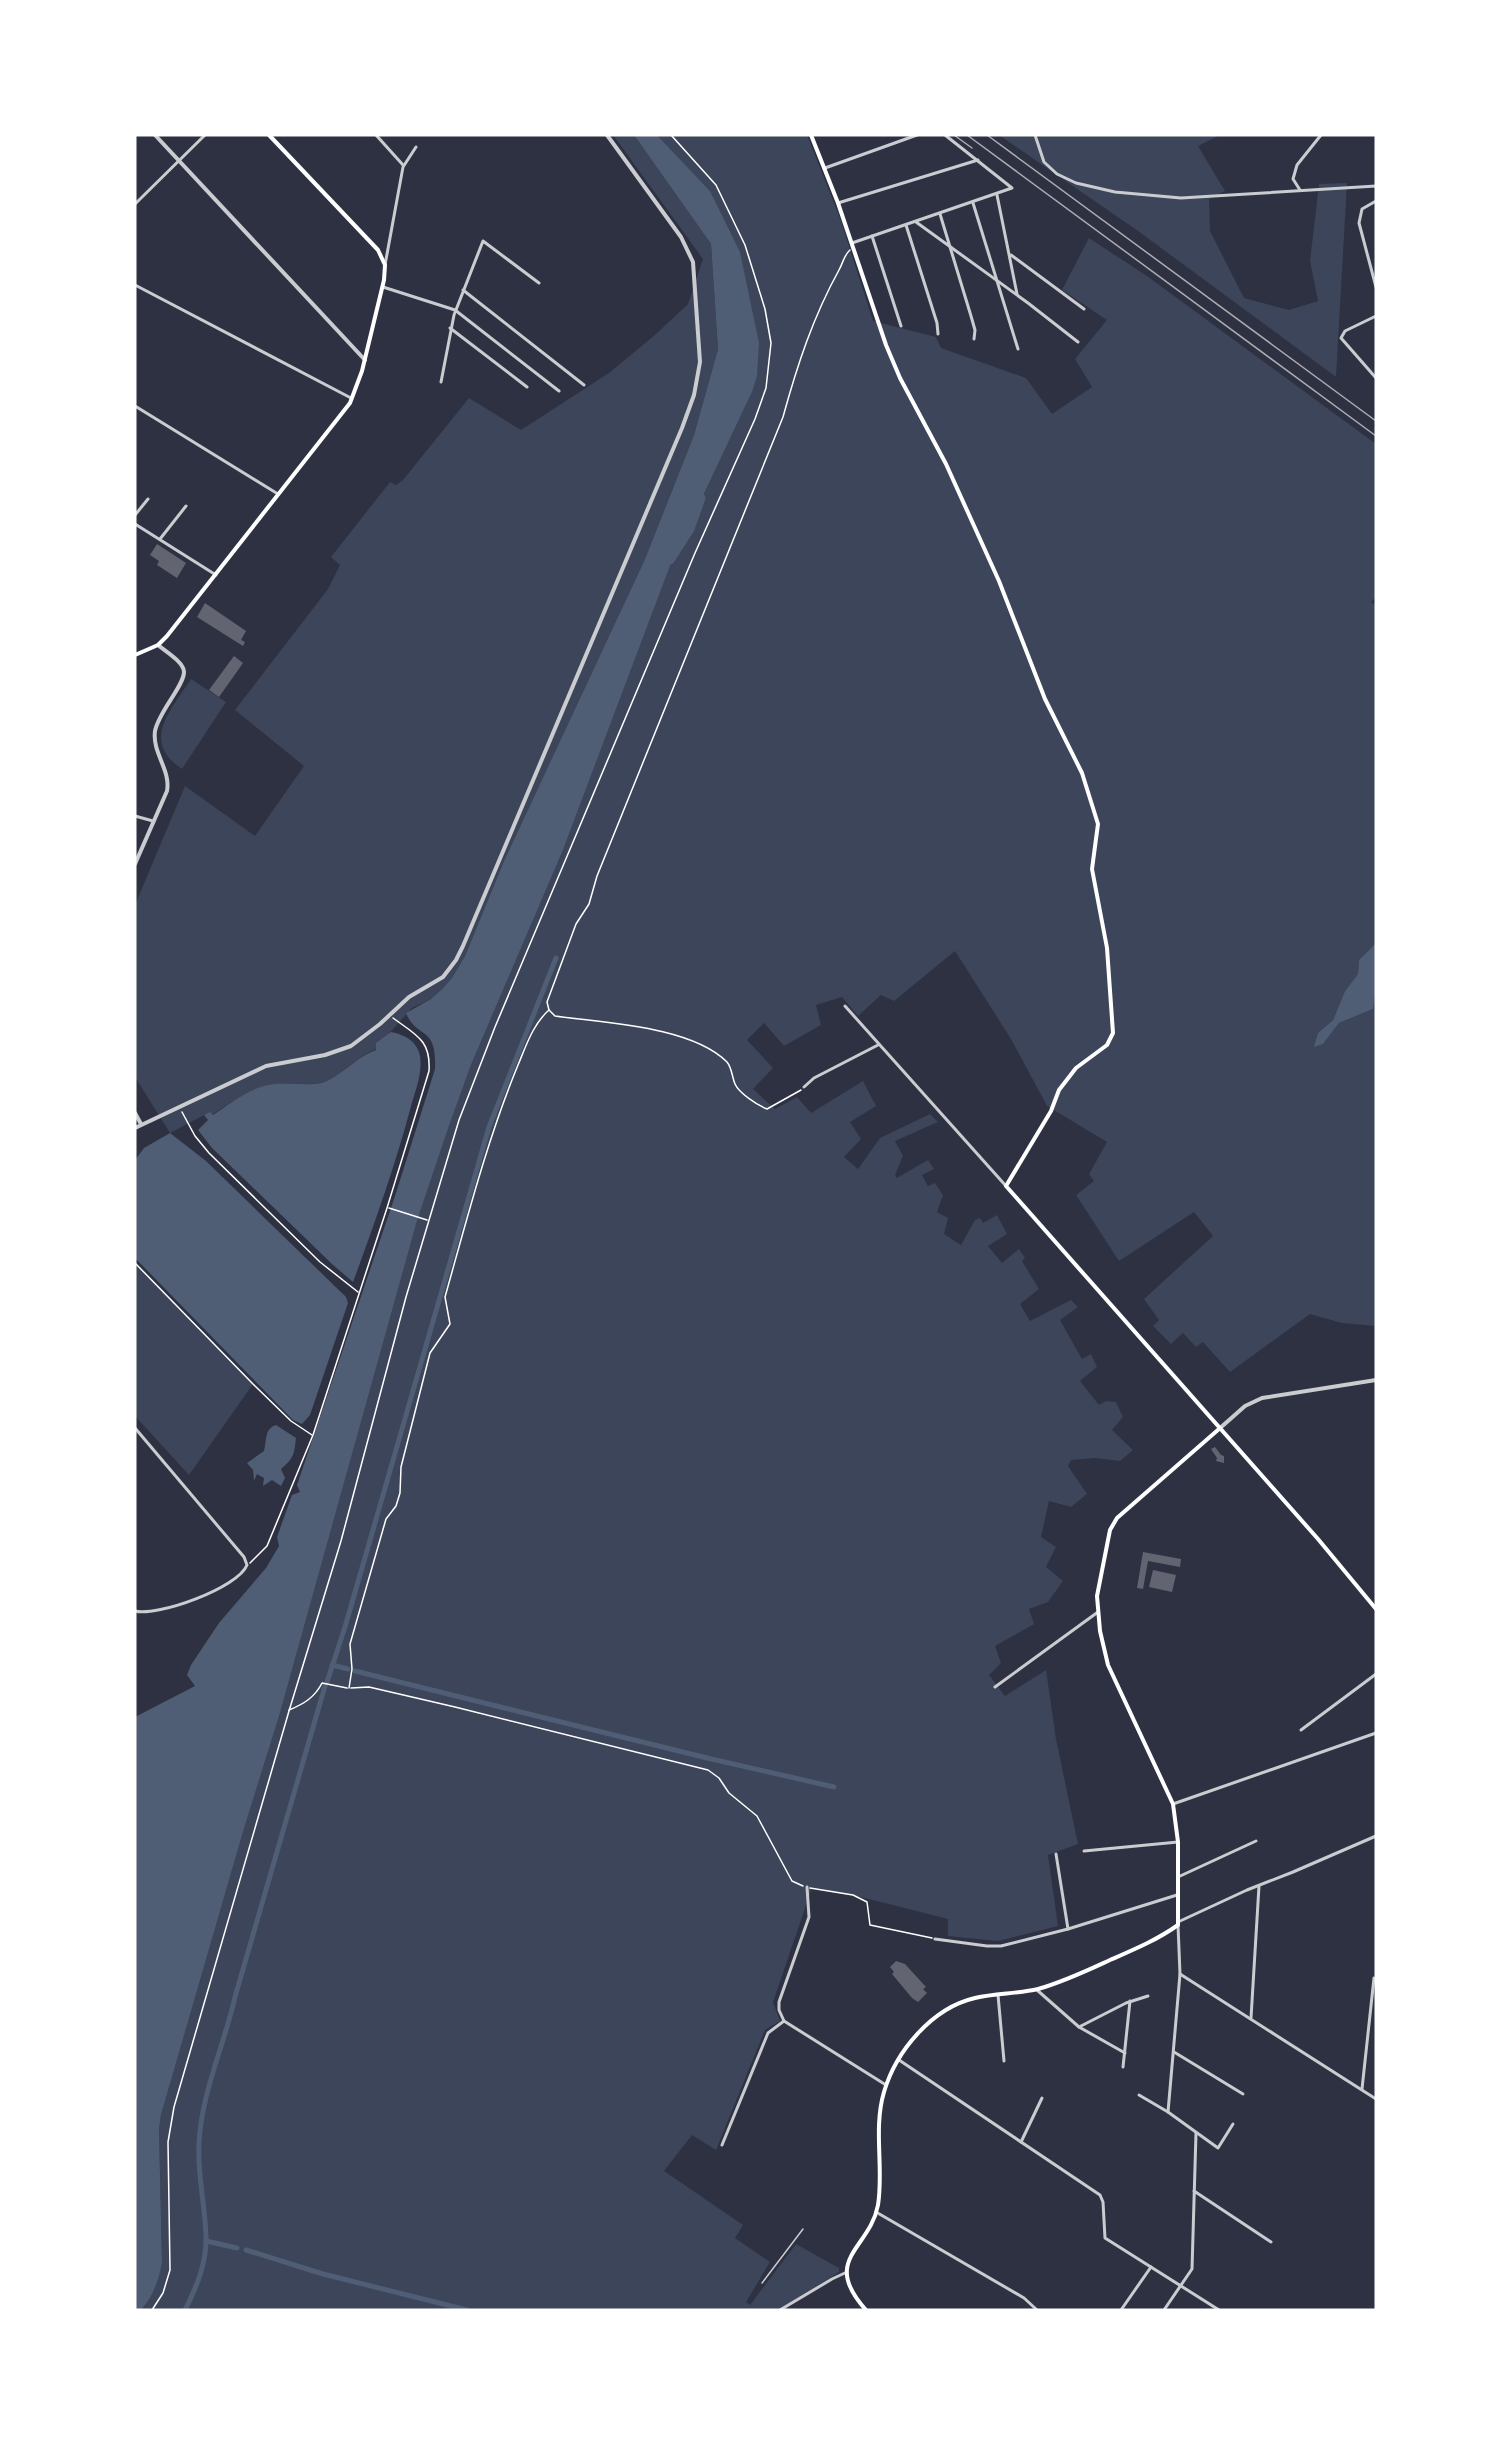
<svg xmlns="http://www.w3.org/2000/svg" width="1511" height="2445" font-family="Mulish,sans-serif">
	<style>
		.green { fill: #3c4559 }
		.water { fill: #4f5d75 }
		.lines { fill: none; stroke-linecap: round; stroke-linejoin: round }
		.canal { stroke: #4f5d75; stroke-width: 5 }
		.river { stroke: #4f5d75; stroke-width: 9 }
		.building { fill: #626471 }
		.path { stroke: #fff; stroke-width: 1.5 }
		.service { stroke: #caccd0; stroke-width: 1.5 }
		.minor { stroke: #caccd0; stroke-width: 3 }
		.tertiary { stroke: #caccd0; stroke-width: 4 }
		.secondary { stroke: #fff; stroke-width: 4 }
		.rail { stroke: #abadb3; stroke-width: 1.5 }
	</style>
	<rect width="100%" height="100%" fill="#2d3142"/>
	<g class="green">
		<path d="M613,135h21l77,109 7,105 -24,86 -49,124 -141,302 -39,95 -13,22 -10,11 -11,10 -19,9 -26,29 -10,6v6c-18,7 -30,22 -47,31 -16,8 -37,1 -55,4 -22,3 -43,19 -62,31l-2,-3 -40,21 -35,-56v-172l50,-119 70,50 49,-70 -69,-56 93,-121 12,-24 -9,-8 59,-75 6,3 7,-5 66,-82 52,32 88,-57 47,-39 32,-30 15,-45z"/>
		<path d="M657,135h150l33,83 33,103 63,16 5,11 85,30 26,36 40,-27 -17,-28 32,-39 -45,-30 27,-52 58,38 229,168v153l-5,5 5,3v338l-17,17 -1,14 -13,17 -12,29 -15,13 5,11 16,-21 34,-14 3,-20v340l-1,-3 -33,-3 -32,-9 -80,58 -27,-30 -7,5 -13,-14 -12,11 -18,-18 6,-6 -15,-21 69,-63 -19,-24 -75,49 -43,-66 18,-14 -5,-7 18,-32 -60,-36 -36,-67 -56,-88 -61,50 -13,-6 -23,21 -16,-19 -26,8 5,20 -37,21 -20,-23 -17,17 26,28 -20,21 22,20 22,-12 14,16 52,-32 13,25 -26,16 11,17 -17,18 14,12 22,-31 50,-24 8,8 -43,19 8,15 -8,19 2,3 31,-18 6,9 -12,6 6,11 7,-3 8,12 -6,17 11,6 -4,16 17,11 14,-25 5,-2 3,5 14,-8 10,19 -19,12 14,17 17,-14 6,9 -3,3 17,28 -19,15 10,17 41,-21 7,7 -18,13 22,39 9,-5 6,13 -17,14 19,24 7,-4 10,1 7,15 -11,13 21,20 -13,11 -25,-3 -24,2 -3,6 19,28 -16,13 -22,-6 -8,36 15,10 -10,20 17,14 -15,21 -19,7 5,15 -39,22 6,17 -12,12 16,21 41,-26 10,69 22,105 -30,11 10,71 -60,15 -50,-5v-17l-83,-21 -53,-10 -39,114 7,19 -15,9 -49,120 -24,-15 -28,36 79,54 -8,13 35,24 -24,40 4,3 46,-61 43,24v4l-61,38h-637c12,-13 18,-30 21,-47l-3,-134 2,-14 82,-283 37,-119 137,-492 32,-95 22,-61 92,-215 107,-284 82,-174 -42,-201z"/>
		<path d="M999,135h221l-22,11 27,45 -16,8 1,32 34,67 45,12 29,-9 -8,-40 9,-77 28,-1 -11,194 -198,-146z"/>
		<path d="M191,679l35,23 -44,67c-42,-28 -11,-59 9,-90z"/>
		<path d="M135,1262l118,122 -64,91 -54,-59z"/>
	</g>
	<g class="water">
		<path d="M634,135h23l53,56 30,61 19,91 -2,33 -5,16 -82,174 -107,284 -92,215 -22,61 -32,95 -137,492 -37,119 -82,283 -2,14 3,134c-3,17 -9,34 -21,47h-6v-593l60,-31 -8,-11 4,-10 28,-42 47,-55 13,-22 -2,-9 15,-42 8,-3 -3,-7 98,-289 40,-127c2,-45 -18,-29 -29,-56l25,-14 11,-10 10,-11 13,-22 39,-95 141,-302 49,-124 24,-86 -7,-105z"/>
		<path d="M1376,943v46l-3,20 -34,14 -16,21 -9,3 4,-14 15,-13 12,-29 13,-17 1,-14z"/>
		<path d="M391,1032c13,2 27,10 29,24 3,18 -6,38 -10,54 -16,59 -36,115 -57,172l-21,-18 -120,-116 -14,-18 10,-10 -4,-5 6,-3 3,3c18,-12 39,-29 61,-31 18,-2 39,4 55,-4 17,-9 29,-24 47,-30v-7z"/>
		<path d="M170,1133l36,28 140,136 2,6 -38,112 -8,9 -9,-4 -158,-162v-98l9,-12z"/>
		<path d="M276,1425l20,13c-2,17 -2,20 -15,31l4,9 -4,8 -9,-6 -9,6 1,-8 -7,-4 -3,7 -1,-11 -6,-7 17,-12c3,-11 0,-22 12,-26z"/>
	</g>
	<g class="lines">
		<g class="canal">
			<path d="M332,1665l16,4"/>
			<path d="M355,1671l352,87 127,29"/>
			<path d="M327,1682l18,-55 144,-500 67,-169"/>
			<path d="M206,2241l31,7"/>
			<path d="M246,2250l77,24 144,36"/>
			<path d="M185,2310c11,-22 21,-45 21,-70 0,-32 -9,-64 -7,-96 2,-50 25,-98 36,-147l90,-311"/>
		</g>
		<path class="river" d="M670,560l20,-31 11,-31"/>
	</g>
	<g class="building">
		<path d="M157,544l29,19 -9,15 -20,-13 2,-4 -9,-6z"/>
		<path d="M205,603l41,28 -5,9 4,2 -2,4 -46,-29z"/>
		<path d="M234,656l9,7 -24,34 -10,-7z"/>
		<path d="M1215,1447l6,8 3,1v7l-8,-2 1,-3 -6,-9z"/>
		<path d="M1143,1552l38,7 -1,8 -32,-6 -5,28 -6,-1z"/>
		<path d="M1153,1570l23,5 -4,17 -23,-5z"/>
		<path d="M896,1961l9,3 21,23 -3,2 4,4 -9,9 -6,-4 -20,-24 2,-2 -4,-5z"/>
	</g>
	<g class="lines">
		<g class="path">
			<path d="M549,1010l6,6c49,7 136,10 172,46 5,6 5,15 8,22 4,9 22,21 32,25l34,-19"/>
			<path d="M182,1112l13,24 14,17 111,109 38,30"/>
			<path d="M389,1208l38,12"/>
			<path d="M135,1263l118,121 38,37 21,14"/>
			<path d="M250,1563l17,-17 46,-111 74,-227 42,-137c2,-31 -13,-36 -36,-53"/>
			<path d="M349,1688l3,-19 -2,-25 36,-125 10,-13 4,-13 1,-26 29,-114 20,-29 -5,-27c22,-78 42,-157 73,-232 8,-19 15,-41 31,-55l-2,-8 29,-78 13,-20 8,-28 186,-459c14,-51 30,-100 56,-147 4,-7 5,-15 11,-20"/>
			<path d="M351,1688l18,-1 86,20 253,63 11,8 10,15 28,23 35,65 11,5"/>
			<path d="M289,1710c15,-6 26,-13 33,-27l25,5"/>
			<path d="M810,1888l43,7 14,7 3,23 62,13"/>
			<path d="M152,2310l11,-17 7,-23 -2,-128 6,-35 115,-396 52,-170 65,-244 53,-177 36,-93 200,-474 60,-134 11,-31 5,-45 -6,-34 -20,-64 -29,-60 -45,-50"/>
		</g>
		<path class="service" d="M762,2283l41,-54"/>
		<g class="minor">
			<path d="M376,135l27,30"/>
			<path d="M1035,135l9,27 13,12 19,9 39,9 66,6 195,-12"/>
			<path d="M825,168l92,-33"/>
			<path d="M1300,190l-7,-11 4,-14 24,-30"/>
			<path d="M997,195l20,99"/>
			<path d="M1376,201l-14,8 -3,14 17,64"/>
			<path d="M838,203l140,-43"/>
			<path d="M973,203l45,146"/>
			<path d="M135,204l70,-69"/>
			<path d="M940,214l31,102 4,14 -1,9"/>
			<path d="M916,222l112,81 50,39"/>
			<path d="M906,225l31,98 1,11"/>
			<path d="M872,236l29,90"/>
			<path d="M852,243l160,-55 -67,-53"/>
			<path d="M1011,255l73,54"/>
			<path d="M385,265l18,-98 13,-20"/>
			<path d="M135,285l216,113"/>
			<path d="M383,287l72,23 104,81"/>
			<path d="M463,290l121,95"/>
			<path d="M1376,316l-31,15 -4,7 35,40"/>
			<path d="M450,328l77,59"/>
			<path d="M441,382l13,-67 29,-74 56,42"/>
			<path d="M135,406l143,88"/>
			<path d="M135,515l13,-16"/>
			<path d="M135,524l81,51"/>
			<path d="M160,539l26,-33"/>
			<path d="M135,816l18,5"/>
			<path d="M845,1006l161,180"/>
			<path d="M804,1087l10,-9 64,-33"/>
			<path d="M135,1428l109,129 3,8c-9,23 -90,52 -112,46"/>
			<path d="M995,1687l103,-75"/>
			<path d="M1301,1730l75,-56"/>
			<path d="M1173,1804l203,-71"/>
			<path d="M1084,1851l94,-9"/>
			<path d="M1056,1854l12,75"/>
			<path d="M1178,1877l78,-36"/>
			<path d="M1178,1922l69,-32 46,-18 83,-36"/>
			<path d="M935,1939l52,7h14l67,-17 109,-34"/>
			<path d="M1180,1974l196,125"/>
			<path d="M1037,1990l42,37 46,26"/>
			<path d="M998,1995l6,66"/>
			<path d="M1251,2018l8,-132"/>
			<path d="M784,2021l102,64"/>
			<path d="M1079,2027l47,-24 22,-7"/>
			<path d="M1174,2052l69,42"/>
			<path d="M899,2060l201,135 3,7 2,36 114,72"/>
			<path d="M1123,2067l7,-66"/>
			<path d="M1362,2089l12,-111"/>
			<path d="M1139,2095l29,17 50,36 15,-24"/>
			<path d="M1168,2112l12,-138 -2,-49"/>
			<path d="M1021,2142l21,-44"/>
			<path d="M722,2145l46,-112 16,-12 -5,-11v-8l30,-85 -2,-30"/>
			<path d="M1194,2191l77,51"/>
			<path d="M876,2212l148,86 13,12"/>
			<path d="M780,2310l52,-31 15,-7"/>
			<path d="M1121,2310l30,-43"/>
			<path d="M1164,2310l28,-41 4,-136"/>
		</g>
		<g class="tertiary">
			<path d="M155,135l210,225"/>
			<path d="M135,864l32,-73c4,-21 -15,-38 -12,-60 4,-20 29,-45 29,-59 0,-10 -19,-21 -26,-27"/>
			<path d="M135,1113l6,11"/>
			<path d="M135,1128l131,-62 59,-11 26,-9 29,-22 29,-27 34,-20 13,-17 7,-14 219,-518 12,-33 6,-33 -7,-100 -12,-25 -74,-102"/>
			<path d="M1219,1429l26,-23 17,-8 114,-18"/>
		</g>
		<g class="secondary">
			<path d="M811,135l27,68 48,142 14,33 46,86 53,117 46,118 37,74 16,51 -6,45 15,79 6,85 -6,12 -31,23 -17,22 -8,21 -45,75 312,353 58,70"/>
			<path d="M135,655l23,-10 9,-9 183,-233 12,-32 22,-91 1,-15 -7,-15 -109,-115"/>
			<path d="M866,2310c-46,-51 4,-61 12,-105 6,-37 -5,-76 6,-113 12,-41 48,-84 91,-94 21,-5 42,-4 63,-9 25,-7 48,-18 72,-29 23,-10 47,-20 68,-35v-83l-5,-38 -65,-139 -8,-34 -3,-35 13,-66 7,-12 102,-89"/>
		</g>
		<g class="rail">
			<path d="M954,135l18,13"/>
			<path d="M967,135l409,301"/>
			<path d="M987,135l389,286"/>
		</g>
	</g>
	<rect width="1511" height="2445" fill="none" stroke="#ffffff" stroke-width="273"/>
</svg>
